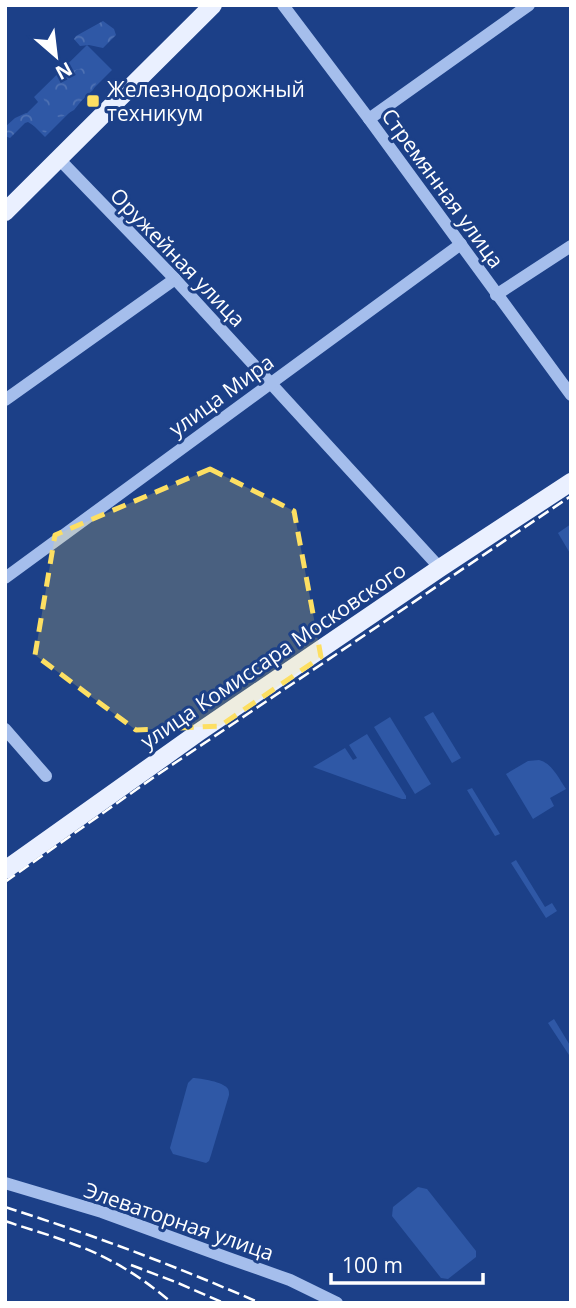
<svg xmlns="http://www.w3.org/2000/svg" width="576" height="1308" font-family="'Open Sans',sans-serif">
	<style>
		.green { fill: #2f58a6 }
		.forest { fill: url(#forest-crowns) }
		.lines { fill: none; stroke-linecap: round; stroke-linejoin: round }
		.minor { stroke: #a5beec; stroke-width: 12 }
		.major { stroke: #eaf0ff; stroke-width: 18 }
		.rail { stroke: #fff; stroke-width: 2.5; stroke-dasharray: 12 5; stroke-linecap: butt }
		.marked { fill: #fddf62; fill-opacity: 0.2; stroke: #fddf62; stroke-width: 5; stroke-dasharray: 14 9; stroke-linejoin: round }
		.poi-dot { fill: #fddf62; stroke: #1c4088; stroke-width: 2.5 }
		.labels { text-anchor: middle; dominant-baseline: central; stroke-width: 6; stroke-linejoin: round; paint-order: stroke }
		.poi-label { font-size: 21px; fill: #fff; stroke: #1c4088; text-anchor: start }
		.street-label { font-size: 21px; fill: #fff; stroke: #1c4088 }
	</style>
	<defs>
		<pattern id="forest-crowns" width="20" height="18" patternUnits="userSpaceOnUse" patternTransform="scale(1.75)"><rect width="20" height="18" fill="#2f58a6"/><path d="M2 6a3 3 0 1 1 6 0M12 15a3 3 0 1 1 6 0" fill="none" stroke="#4e71b3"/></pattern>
	</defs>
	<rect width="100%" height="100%" fill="#1c4088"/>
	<g class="green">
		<path d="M87,45l25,25 -67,67 -21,-21 14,-14 -4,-5z"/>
		<path d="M571,524v31l-13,-22z"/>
		<path d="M433,712l28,46 -9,5 -28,-46z"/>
		<path d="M390,717l41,67 -16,10 -41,-67z"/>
		<path d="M367,734l39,62v3h-4l-89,-32 32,-19 8,12 4,-2 -8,-13z"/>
		<path d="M539,760c13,3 20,19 27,29l-16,9 4,8 -21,13 -27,-45 22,-13z"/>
		<path d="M472,788l28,46 -5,2 -28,-46z"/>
		<path d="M516,860l29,47 7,-4 5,8 -11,7 -35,-55z"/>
		<path d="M554,1019l17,28v11l-23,-35z"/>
		<path d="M193,1078c7,0 31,4 35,11 1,2 1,4 1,6l-18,60 -2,6 -3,2 -33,-9 -3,-6 18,-65z"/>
		<path d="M418,1187l9,2 49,62v6l-28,22 -7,-1 -49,-62 1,-9z"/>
	</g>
	<g class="forest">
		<path d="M103,21l11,8 2,6 -13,13 -14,-3 -9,1 -6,-7 2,-3z"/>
		<path d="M83,68l11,3 4,8 -5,11 -11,10 -8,10 -14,8c-9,-6 -16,-14 -18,-25 10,-13 25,-22 41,-25z"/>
		<path d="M26,113l19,4 5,5v6l-5,5 -17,-11 -3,1 -15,15 -5,-2v-9l10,-9z"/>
	</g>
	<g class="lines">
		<g class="minor">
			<path d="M283,5l86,114 202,276"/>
			<path d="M369,119l160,-114"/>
			<path d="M59,159l116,120 265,289"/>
			<path d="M496,295l75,-49"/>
			<path d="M5,400l170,-121"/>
			<path d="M5,578l456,-334"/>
			<path d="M5,729l41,47"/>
			<path d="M5,1183l97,29 126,46 62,22 47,23"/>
		</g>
		<g class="major">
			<path d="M5,212l208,-207"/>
			<path d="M5,870l194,-138 241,-164 131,-86"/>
		</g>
		<g class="rail">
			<path d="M5,882l152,-107 414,-279"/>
			<path d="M5,1207c88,28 171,59 255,96"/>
			<path d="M5,1221c23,8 46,14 68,23 37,13 70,34 99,59"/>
			<path d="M131,1265l47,18 46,20"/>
		</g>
	</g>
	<path class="marked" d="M210,469l84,42 27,146 -101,69 -84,4 -101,-75 20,-120z"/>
	<rect class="poi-dot" x="86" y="94" width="14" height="14" rx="3.5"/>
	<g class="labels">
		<g class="poi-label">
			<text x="107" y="89">Железнодорожный<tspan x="107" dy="24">техникум</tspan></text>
		</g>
		<g class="street-label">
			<text transform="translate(443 188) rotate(54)">Стремянная улица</text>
			<text transform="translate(178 257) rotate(46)">Оружейная улица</text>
			<text transform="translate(221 395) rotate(-36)">улица Мира</text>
			<text transform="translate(273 655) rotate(-34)">улица Комиссара Московского</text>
			<text transform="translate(179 1221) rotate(19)">Элеваторная улица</text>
		</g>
	</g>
	<rect width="576" height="1308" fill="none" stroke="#ffffff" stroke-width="14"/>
	<g transform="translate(56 56) rotate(152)" stroke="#1c4088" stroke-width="5" paint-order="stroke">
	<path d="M0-5L12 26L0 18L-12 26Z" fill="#ffffff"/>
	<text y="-10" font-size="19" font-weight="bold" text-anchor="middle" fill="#ffffff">N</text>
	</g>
	<path d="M331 1273v10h152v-10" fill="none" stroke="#ffffff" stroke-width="3.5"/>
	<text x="342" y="1273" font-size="21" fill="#ffffff" stroke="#1c4088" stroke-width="5" paint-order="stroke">100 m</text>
</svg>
